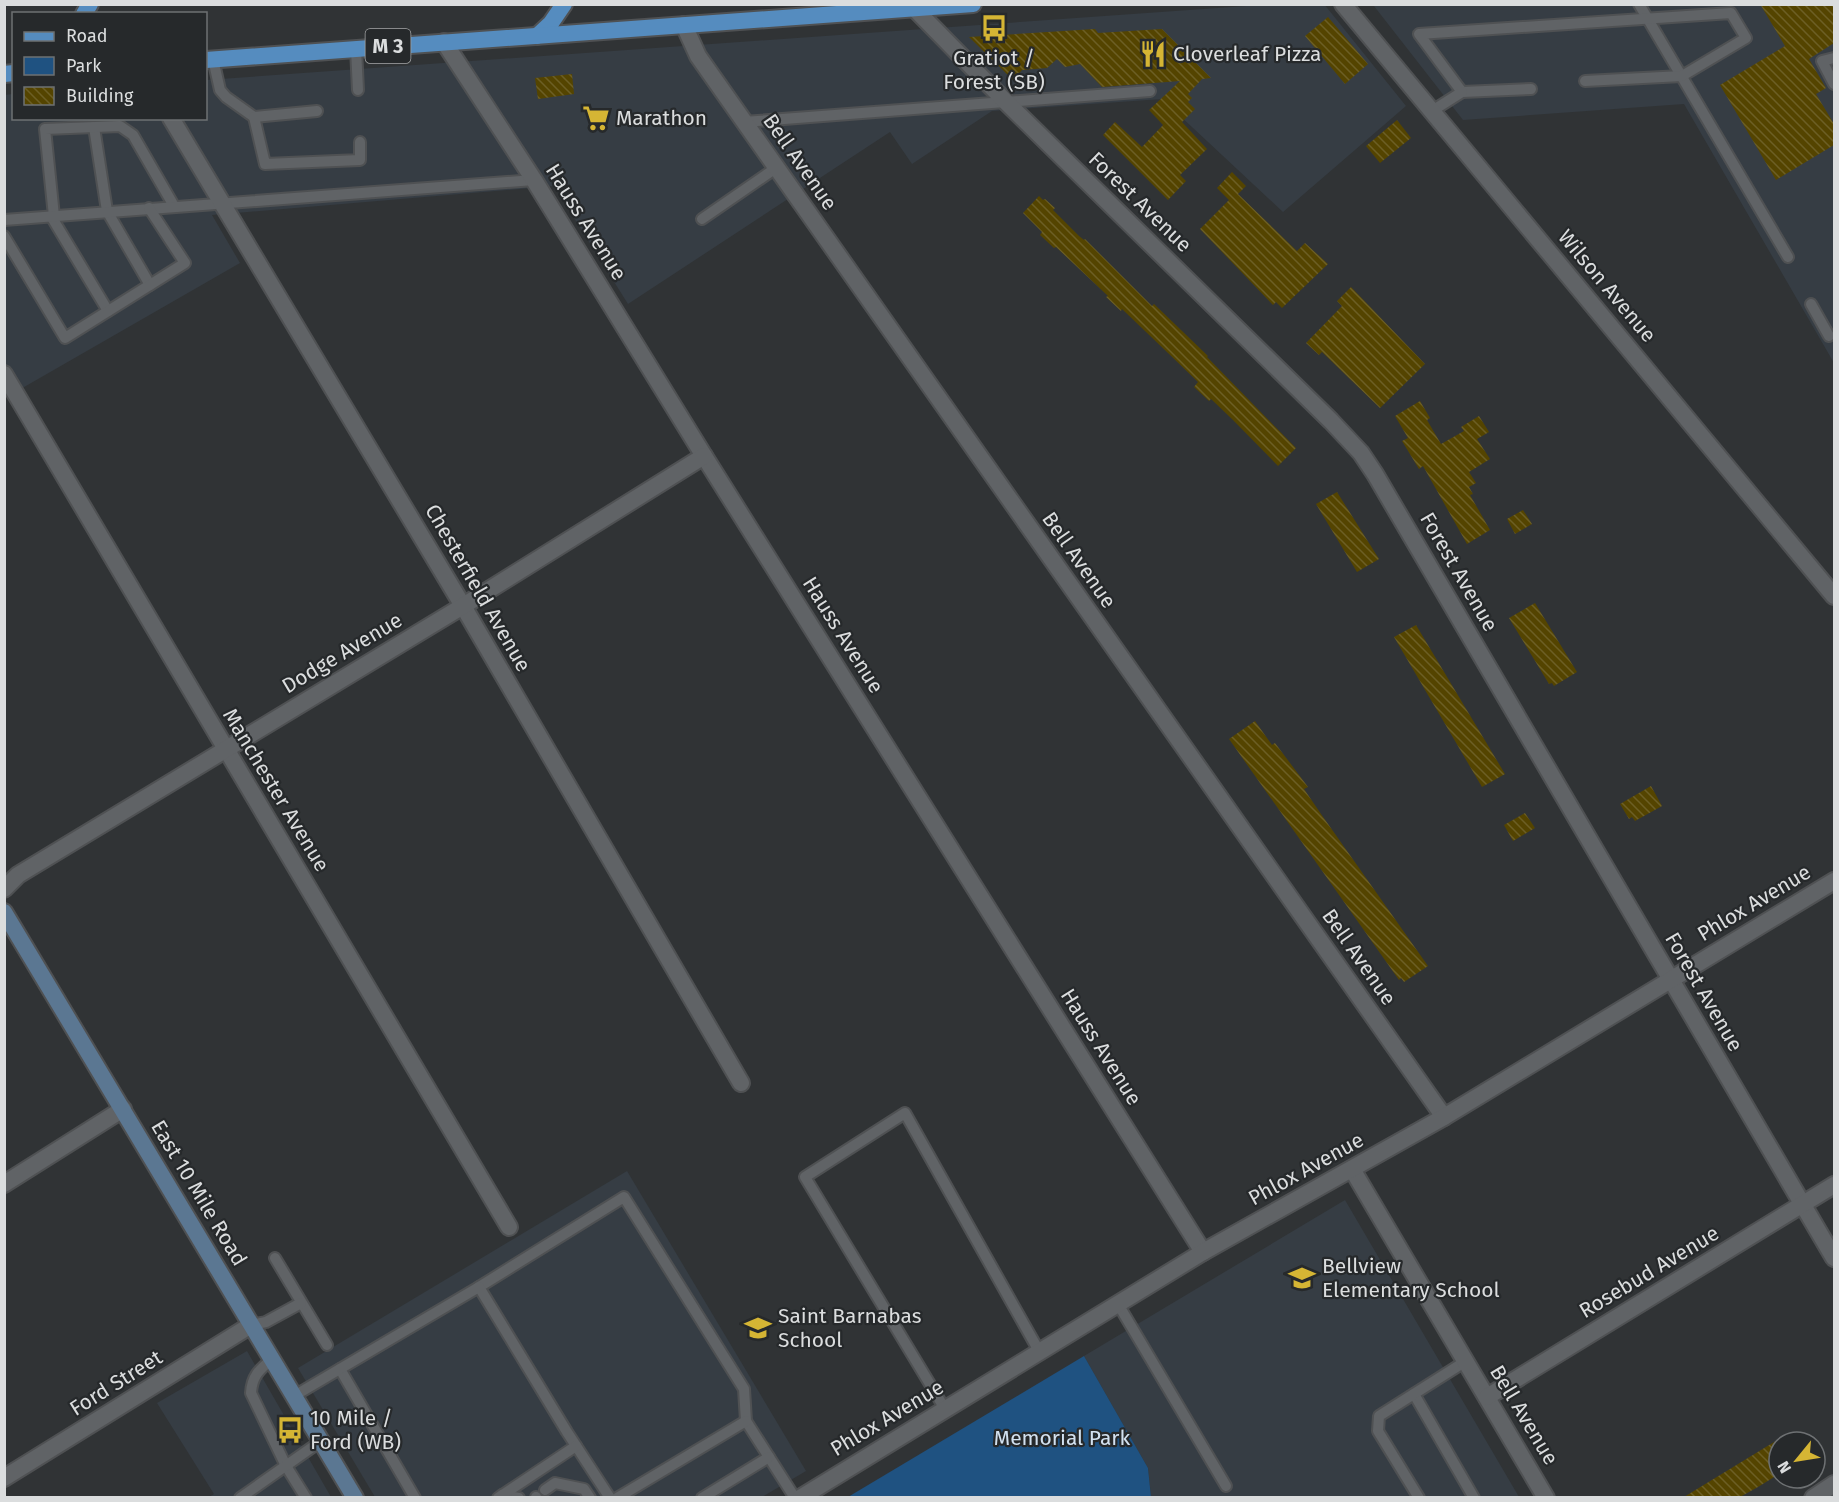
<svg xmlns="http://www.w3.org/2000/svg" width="1839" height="1502" font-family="'Fira Sans',sans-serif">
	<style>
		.built { fill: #363d44 }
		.park { fill: #1f5281 }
		.building { fill: url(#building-back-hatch) }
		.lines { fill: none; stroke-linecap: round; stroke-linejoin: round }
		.service-casing { stroke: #4f5153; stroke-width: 14 }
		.minor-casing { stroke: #4f5153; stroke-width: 20 }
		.secondary-casing { stroke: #4f5153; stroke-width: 20 }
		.primary-casing { stroke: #4f5153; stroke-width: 20 }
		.service { stroke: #606366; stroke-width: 10 }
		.minor { stroke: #606366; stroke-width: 16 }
		.secondary { stroke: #5b7792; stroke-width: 16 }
		.primary { stroke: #558cbf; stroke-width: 16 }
		.labels { text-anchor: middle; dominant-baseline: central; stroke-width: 4.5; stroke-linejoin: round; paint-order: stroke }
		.shield { fill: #26292b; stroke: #a5a7a8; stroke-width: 1.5 }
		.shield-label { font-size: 20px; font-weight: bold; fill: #dbddde }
		.poi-label { font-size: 21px; fill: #dbddde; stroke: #26292b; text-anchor: start }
		.street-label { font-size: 21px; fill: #dbddde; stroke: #26292b }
		.park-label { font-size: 21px; fill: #d2e1f0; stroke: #26292b }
	</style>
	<defs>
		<pattern id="building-back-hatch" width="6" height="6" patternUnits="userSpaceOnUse" patternTransform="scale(1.5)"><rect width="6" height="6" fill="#544400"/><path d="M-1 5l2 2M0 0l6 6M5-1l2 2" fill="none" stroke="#6c5f25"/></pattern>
	</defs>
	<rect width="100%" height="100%" fill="#303335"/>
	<g class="built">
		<path d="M1324,4l82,102 -123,106 -121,-113 -170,12 -80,53 -22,-32 -262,172 -74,-118 -342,29 28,48 -235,135 -1,-303 9,-1 1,24h192v-38l1054,-75z"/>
		<path d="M1399,4l435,1v358l-150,-259 -221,16 -89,-114z"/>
		<path d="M627,1171l179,300 -44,26h-387l-77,-129z"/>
		<path d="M1345,1200l174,297h-368l-3,-29 -64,-112z"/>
		<path d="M247,1351l84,146h-122l5,-3 -57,-91z"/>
	</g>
	<path class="park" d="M1084,1356l64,112 3,29h-303z"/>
	<g class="building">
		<path d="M1760,4h74v39l-25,16 17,29 -10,6 18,30v21l-58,35 -56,-95 65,-39z"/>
		<path d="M1328,17l40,47 -23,20 -40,-48z"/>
		<path d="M1095,29l3,4 64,-4 49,49 -9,1 -14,15 4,4 -4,4 7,7 -13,13 25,27 -27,26 6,6 -18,19 -65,-65 12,-13 27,25 21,-22 -14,-15 31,-29 -78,6 -22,-23 -15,3 -8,-8 -10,9 -25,2 -9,10 -44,-43z"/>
		<path d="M572,74l2,20 -36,5 -3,-21z"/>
		<path d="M1397,120l14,18 -31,25 -14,-17z"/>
		<path d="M1232,172l14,14 -8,8 59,57 8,-8 23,21 -46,44 -6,-6 -3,3 -73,-76 29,-29 -12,-12z"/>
		<path d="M1039,196l4,4 2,-1 10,9 -2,2 26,26 5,4 1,-1 67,67 2,-2 54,52 -1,1 89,91 -18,18 -45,-46 -22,-21 -2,2 -15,-14 4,-5 -30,-29 -46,-44 -1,2 -15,-14 2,-1 -52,-49 -2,1 -14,-13 2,-3 -19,-19z"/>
		<path d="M1351,287l74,77 -45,44 -58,-56 -3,3 -13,-12 36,-37 -5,-5z"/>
		<path d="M1420,401l10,17 -3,2 14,24 23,-13 -3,-4 18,-11 10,16 -12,7 13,20 -21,13 7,11 -7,4 4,7 -3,1 20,35 -23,14 -44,-78 -4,3 -17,-28 6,-3 -13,-22z"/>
		<path d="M1337,492l42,67 -22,13 -41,-68z"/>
		<path d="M1523,510l9,14 -17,10 -8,-15z"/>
		<path d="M1535,603l42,69 -23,14 -2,-3 -3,1 -40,-66z"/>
		<path d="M1416,625l89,149 -23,13 -88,-150z"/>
		<path d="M1255,721l17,24 3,-2 33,44 -4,2 17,25 107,152 -24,16 -3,-4 -2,2 -170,-241z"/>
		<path d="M1651,786l11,20 -27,15 -3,-4 -3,2 -9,-15z"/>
		<path d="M1525,813l10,15 -22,13 -9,-16z"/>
		<path d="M1779,1439v35l-21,13 -18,10h-56z"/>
	</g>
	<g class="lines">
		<defs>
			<g id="service">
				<path d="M1639,4l149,253"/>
				<path d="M356,49l2,41"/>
				<path d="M1834,58l-12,3 12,23"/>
				<path d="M213,59l7,31 6,7 28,20"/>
				<path d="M1531,89l-69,3 -43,-58 312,-21 15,25 -64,38 -97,5"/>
				<path d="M317,111l-63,6 11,47 95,-4v-18"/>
				<path d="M1432,111l30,-19"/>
				<path d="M744,122l406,-31"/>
				<path d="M94,127l13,84 43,74"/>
				<path d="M51,216l57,95"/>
				<path d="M54,216l-9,-87 75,-3 13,9 41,71"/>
				<path d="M702,219l74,-51"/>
				<path d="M4,220l530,-40"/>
				<path d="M4,236l61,102 120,-75 -36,-55"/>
				<path d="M1811,304l18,32"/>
				<path d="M275,1258l52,87"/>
				<path d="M479,1287l145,-90 120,192 2,32 49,77"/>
				<path d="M1118,1304l108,182"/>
				<path d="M251,1325l15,-3 35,-19"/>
				<path d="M272,1359c-13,11 -20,17 -21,34l35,73 20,32"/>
				<path d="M340,1369l75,129"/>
				<path d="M1414,1394l60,104"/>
				<path d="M294,1396l185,-109 88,145 43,66"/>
				<path d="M945,1409l-140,-232 100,-64 134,238"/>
				<path d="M545,1490l10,-7 29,6 6,9"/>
				<path d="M502,1495l17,3"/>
				<path d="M240,1498l81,-57"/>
				<path d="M498,1498l78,-52"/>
				<path d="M536,1498v-1"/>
				<path d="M617,1498l129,-77"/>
				<path d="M702,1498l67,-41"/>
				<path d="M1419,1498l-41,-67 1,-15 87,-55"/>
			</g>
			<g id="minor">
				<path d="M1343,4l491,592"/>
				<path d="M915,9l91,93 325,319 30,32 14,21 459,784"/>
				<path d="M684,25l14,31 746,1061"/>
				<path d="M444,42l90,138 170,276 499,796"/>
				<path d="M171,118l292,488 278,477"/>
				<path d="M4,374l505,853"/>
				<path d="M4,889l14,-14 445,-269 241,-150"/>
				<path d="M1352,1169l194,329"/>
				<path d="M4,1184l119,-75"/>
				<path d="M1487,1397l347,-212"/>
				<path d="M4,1478l247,-153"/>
				<path d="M800,1498l403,-246 241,-135 390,-236"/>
				<path d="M1813,1498l21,-14"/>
			</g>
			<path id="secondary" d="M4,912l351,586"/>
			<g id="primary">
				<path d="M84,14l6,-10"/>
				<path d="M537,36l14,-13 13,-19"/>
				<path d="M206,60l767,-56"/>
				<path d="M4,74l10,-1"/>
			</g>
		</defs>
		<use href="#service" class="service-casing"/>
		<use href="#minor" class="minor-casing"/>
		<use href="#secondary" class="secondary-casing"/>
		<use href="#primary" class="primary-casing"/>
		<use href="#service" class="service"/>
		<use href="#minor" class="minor"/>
		<use href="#secondary" class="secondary"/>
		<use href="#primary" class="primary"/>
	</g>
	<defs>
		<symbol id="bus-bare" viewBox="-9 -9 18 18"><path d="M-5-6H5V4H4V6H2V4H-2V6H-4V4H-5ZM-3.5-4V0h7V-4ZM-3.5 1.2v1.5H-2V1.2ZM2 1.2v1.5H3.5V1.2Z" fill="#d5b534" stroke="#26292b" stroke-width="2.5" paint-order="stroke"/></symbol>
		<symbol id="restaurant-bare" viewBox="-9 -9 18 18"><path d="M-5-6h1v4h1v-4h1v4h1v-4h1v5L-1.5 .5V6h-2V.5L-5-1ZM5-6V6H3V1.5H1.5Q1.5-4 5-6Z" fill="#d5b534" stroke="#26292b" stroke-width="2.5" paint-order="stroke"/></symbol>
		<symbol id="supermarket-bare" viewBox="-9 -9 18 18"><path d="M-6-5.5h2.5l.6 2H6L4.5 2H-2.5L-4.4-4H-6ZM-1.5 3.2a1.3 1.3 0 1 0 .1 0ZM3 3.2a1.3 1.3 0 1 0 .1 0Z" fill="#d5b534" stroke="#26292b" stroke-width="2.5" paint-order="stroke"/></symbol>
		<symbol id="school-bare" viewBox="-9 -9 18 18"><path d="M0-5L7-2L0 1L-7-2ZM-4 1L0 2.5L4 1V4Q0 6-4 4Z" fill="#d5b534" stroke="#26292b" stroke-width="2.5" paint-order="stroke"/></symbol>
	</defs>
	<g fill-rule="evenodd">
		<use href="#bus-bare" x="975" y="9" width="38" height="38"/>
		<use href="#restaurant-bare" x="1134" y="35" width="38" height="38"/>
		<use href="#supermarket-bare" x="577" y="99" width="38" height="38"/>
		<use href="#school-bare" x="1283" y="1259" width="38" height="38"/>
		<use href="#school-bare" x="739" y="1309" width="38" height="38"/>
		<use href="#bus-bare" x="271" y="1411" width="38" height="38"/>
	</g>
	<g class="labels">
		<rect class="shield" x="365.5" y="29" width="45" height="34" rx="4.5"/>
		<g class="shield-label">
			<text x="388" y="46">M 3</text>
		</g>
		<g class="poi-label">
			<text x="1173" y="54">Cloverleaf Pizza</text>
			<text x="994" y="58" text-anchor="middle">Gratiot /<tspan x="994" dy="24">Forest (SB)</tspan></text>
			<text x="616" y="118">Marathon</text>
			<text x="1322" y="1266">Bellview<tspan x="1322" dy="24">Elementary School</tspan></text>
			<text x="778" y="1316">Saint Barnabas<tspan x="778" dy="24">School</tspan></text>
			<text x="310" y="1418">10 Mile /<tspan x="310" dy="24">Ford (WB)</tspan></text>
		</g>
		<g class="street-label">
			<text transform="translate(800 162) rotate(55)">Bell Avenue</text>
			<text transform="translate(1140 202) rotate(44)">Forest Avenue</text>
			<text transform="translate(586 222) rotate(58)">Hauss Avenue</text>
			<text transform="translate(1607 286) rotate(50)">Wilson Avenue</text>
			<text transform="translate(1079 560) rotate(55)">Bell Avenue</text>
			<text transform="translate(1459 572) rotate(60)">Forest Avenue</text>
			<text transform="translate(478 588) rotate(60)">Chesterfield Avenue</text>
			<text transform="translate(843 635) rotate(58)">Hauss Avenue</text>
			<text transform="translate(342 653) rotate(-31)">Dodge Avenue</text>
			<text transform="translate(276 790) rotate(59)">Manchester Avenue</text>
			<text transform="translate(1754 903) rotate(-31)">Phlox Avenue</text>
			<text transform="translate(1359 957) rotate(55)">Bell Avenue</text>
			<text transform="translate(1704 992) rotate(60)">Forest Avenue</text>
			<text transform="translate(1101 1047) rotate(58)">Hauss Avenue</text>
			<text transform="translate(1306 1169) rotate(-29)">Phlox Avenue</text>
			<text transform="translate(199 1193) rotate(59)">East 10 Mile Road</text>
			<text transform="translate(1649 1272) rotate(-31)">Rosebud Avenue</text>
			<text transform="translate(116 1383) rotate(-32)">Ford Street</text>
			<text transform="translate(1524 1415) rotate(59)">Bell Avenue</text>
			<text transform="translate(887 1418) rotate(-31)">Phlox Avenue</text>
		</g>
		<g class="park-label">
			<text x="1062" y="1438">Memorial Park</text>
		</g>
	</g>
	<rect width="1839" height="1502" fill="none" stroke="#dbddde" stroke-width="12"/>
	<rect x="12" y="12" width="195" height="108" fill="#26292b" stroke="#6e7173" stroke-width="1.5"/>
	<rect x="24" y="32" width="30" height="9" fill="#558cbf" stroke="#6e7173" stroke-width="1.5"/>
	<text x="66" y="42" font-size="18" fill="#dbddde">Road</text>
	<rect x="24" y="57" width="30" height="18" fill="#1f5281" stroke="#6e7173" stroke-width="1.5"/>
	<text x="66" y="72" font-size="18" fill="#dbddde">Park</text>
	<rect x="24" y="87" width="30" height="18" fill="url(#building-back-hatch)" stroke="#6e7173" stroke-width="1.5"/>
	<text x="66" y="102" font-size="18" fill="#dbddde">Building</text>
	<g transform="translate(1797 1460) rotate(240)"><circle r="28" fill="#26292b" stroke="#6e7173" stroke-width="1.5"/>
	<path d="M0-4.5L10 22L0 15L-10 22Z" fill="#d5b534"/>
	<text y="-9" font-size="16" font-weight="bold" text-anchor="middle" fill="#dbddde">N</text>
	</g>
</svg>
